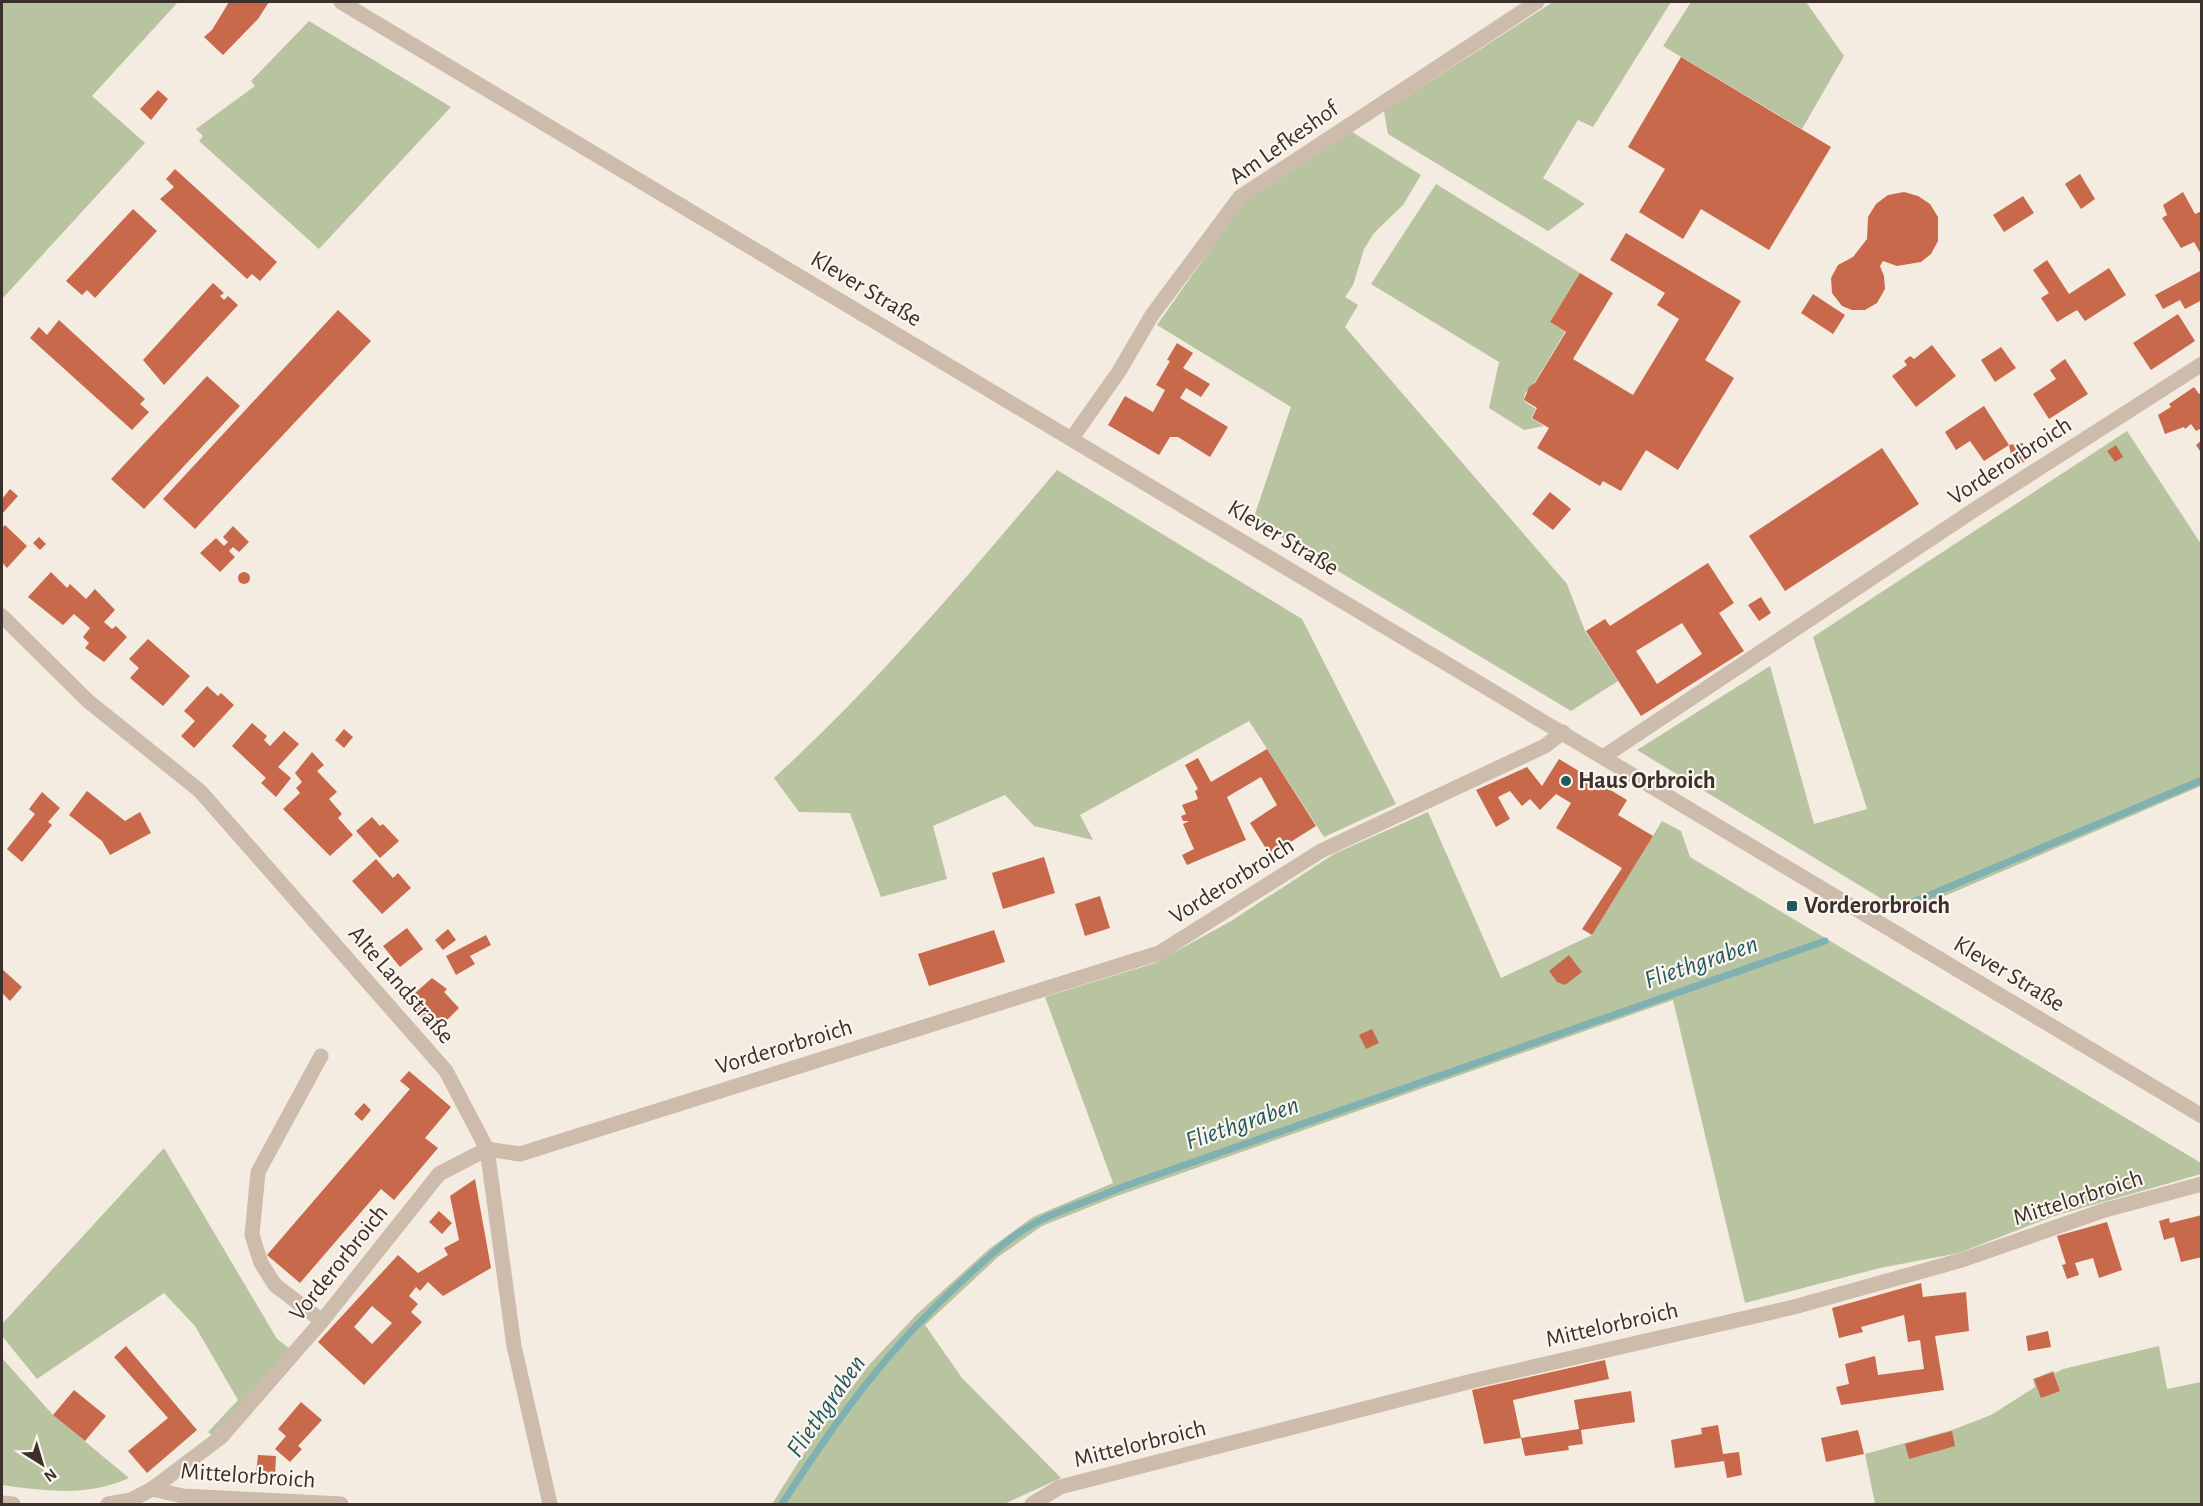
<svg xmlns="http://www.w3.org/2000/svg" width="2203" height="1506" font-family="'Alegreya Sans',sans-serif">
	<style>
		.green { fill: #b8c4a0 }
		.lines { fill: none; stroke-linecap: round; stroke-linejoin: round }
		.stream { stroke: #7fb0b2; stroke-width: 7 }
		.building { fill: #c8694b; fill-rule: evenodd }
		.minor { stroke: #cdbbac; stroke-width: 15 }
		.poi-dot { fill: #1f5a5e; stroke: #fbf5ee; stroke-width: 2 }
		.labels { text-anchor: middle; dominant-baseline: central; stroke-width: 4.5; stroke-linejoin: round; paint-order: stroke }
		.street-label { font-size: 24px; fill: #3b302b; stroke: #fbf5ee }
		.poi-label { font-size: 24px; font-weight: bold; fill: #3b302b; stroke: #fbf5ee; text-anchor: start }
		.water-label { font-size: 26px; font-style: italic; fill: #1f5a5e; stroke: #fbf5ee }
	</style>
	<rect width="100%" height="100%" fill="#f4ebe1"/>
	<g class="green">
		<path d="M2,2h176l-86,94 53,47 -143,156z"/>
		<path d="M1553,2h118l-78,125 -15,-7 -35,58 42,26 -37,27 -160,-97 -4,-23z"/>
		<path d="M1691,2h115l38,54 -42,73 -139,-83z"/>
		<path d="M309,21l142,86 -132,142 -120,-108 4,-5 -7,-7 59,-43 -4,-5z"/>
		<path d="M1352,132l69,43 -18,30 -29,28 -10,16 -11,36 -8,12 13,8 -13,22 222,257 18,47 33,50 -47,30 -318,-191 38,-113 -134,-82 85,-121z"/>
		<path d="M1436,184l144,89 -30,49 15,10 -33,55 -7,6 -1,8 12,8 -5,9 13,8 -20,4 -35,-22 10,-46 -128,-78z"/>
		<path d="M2127,431l74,113v242l-296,127 -268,-163 133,-84 44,158 53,-15 -54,-172z"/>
		<path d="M1057,470l245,149 94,185 -72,33 -75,-116 -169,94 13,25 -59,-14 -29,-31 -72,31 14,53 -66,18 -31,-84 -51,-1 -25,-34c103,-94 193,-201 283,-308z"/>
		<path d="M1428,812l73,166 91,-43 70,-114 19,10 9,26 511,306v11l-147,42 -95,37 -79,15 -135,35 -72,-303 -556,196 -75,30 -44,31 -73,68 37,53 99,100 -57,26h-232l41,-65 56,-74 48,-51 72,-65 44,-32 80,-34 -68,-186 110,-34 76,-42 103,-67z"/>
		<path d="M164,1148l113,191 12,9 -37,46 -40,41 -4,-3 30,-32 -43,-74 -31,-33 -127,86 -35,-43v-12z"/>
		<path d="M2159,1346l8,43 34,-7v122h-326l-10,-50 87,-24 39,-15 44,-28 -2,-8 20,-8 2,2 8,-4z"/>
		<path d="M2,1358l50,56 77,64c-41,19 -84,13 -127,7z"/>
	</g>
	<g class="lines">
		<g class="stream">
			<path d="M1904,906l298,-126"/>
			<path d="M782,1504c55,-85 105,-155 180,-223 23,-21 48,-45 75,-59 27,-14 58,-23 85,-35l703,-246"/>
		</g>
	</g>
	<g class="building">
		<path d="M229,2h40l-11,17 -35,36 -19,-18 8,-7z"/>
		<path d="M1681,57l150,90 -62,103 -68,-41 -18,30 -44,-27 26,-43 -37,-22z"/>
		<path d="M158,90l10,9 -17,21 -11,-11z"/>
		<path d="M175,169l102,93 -17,19 -8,-7 -5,5 -87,-80 14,-12 -8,-8z"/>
		<path d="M2080,174l15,25 -14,10 -16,-25z"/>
		<path d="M1904,192l14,4 12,8 8,13v24l-7,13 -10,8 -24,4 -14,-5 -3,5 4,10 1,13 -8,14 -12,7h-13l-10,-4 -10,-13 -1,-15 7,-13 15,-8 14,-18 1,-22 8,-13 12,-9z"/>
		<path d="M2183,192l12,22 7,-3v45l-8,-14 -13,6 -19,-30 5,-3 -4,-10z"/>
		<path d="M2023,196l11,17 -30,19 -11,-17z"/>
		<path d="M133,209l24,22 -62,67 -8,-8 -5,5 -16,-14z"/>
		<path d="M1626,233l115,68 -36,59 29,18 -56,92 -32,-20 -25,41 -18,-10 -3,5 -63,-38 12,-20 -17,-10 5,-10 -13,-8 5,-13 6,-4 31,-51 -16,-10 30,-49 33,20 -40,66 60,36 46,-76 -22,-14 8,-12 -55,-33z"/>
		<path d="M2047,260l22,34 40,-26 17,27 -41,26 -8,-11 -20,12 -16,-24 8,-5 -16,-23z"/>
		<path d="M2202,270v30l-17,9 -5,-9 -17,9 -8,-14z"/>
		<path d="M213,283l11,10 -4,3 4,4 4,-4 10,9 -74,80 -21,-25z"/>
		<path d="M1813,294l32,21 -12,19 -32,-21z"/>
		<path d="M338,310l33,31 -176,188 -32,-30z"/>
		<path d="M2178,314l17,27 -44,29 -18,-27z"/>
		<path d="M59,320l86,79 -5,5 9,8 -17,18 -102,-92 9,-11 8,8z"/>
		<path d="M1177,343l16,10 -10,15 27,16 -9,13 -15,-9 -6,10 48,29 -18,30 -32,-20h-8l-11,18 -51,-30 17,-29 28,16 12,-22 -9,-5 14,-24 -3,-1z"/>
		<path d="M1932,345l24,31 -40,31 -24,-31 15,-11 -3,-4 6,-5 4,3z"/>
		<path d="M2001,347l15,21 -21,14 -14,-22z"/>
		<path d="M2065,359l23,35 -39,25 -16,-25 23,-15 -6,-9z"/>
		<path d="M207,376l33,30 -96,103 -33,-30z"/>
		<path d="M2194,387l5,7 3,-1v35l-6,3 -5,-7 -6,5 -1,-2 -19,7 -7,-19 13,-8 -2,-3z"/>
		<path d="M1984,406l25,39 -25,16 -14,-20 -14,9 -11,-18z"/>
		<path d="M2202,440v14l-6,-9z"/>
		<path d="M2023,443l2,19 -12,2 -4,-19z"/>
		<path d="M2116,445l7,12 -8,5 -8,-11z"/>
		<path d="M1882,448l37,56 -134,87 -36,-55z"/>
		<path d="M10,489l8,7 -16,18v-15z"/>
		<path d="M1550,492l21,17 -18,21 -21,-16z"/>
		<path d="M5,525l22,21 -20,22 -5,-6v-34z"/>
		<path d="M233,526l16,16 -10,10 -6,-5 -4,4 6,6 -15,15 -20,-19 16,-15 8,8 4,-4 -5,-5z"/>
		<path d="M39,537l7,7 -6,6 -7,-7z"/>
		<path d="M1708,563l26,40 -15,10 25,38 -103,65 -55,-85 19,-12 5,7zM1682,623l20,31 -45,30 -21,-33z"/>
		<circle cx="244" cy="578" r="6"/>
		<path d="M51,572l16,16 3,-4 16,15 9,-10 20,21 -11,12 8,7 4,-3 11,11 -23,25 -19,-14 4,-5 -6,-6 7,-9 -16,-14 -11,11 -35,-28z"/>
		<path d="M1761,597l10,16 -12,8 -11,-16z"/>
		<path d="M148,639l42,37 -27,30 -33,-28 9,-10 -10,-9z"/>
		<path d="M207,686l11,10 3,-3 13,12 -40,43 -13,-12 14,-15 -11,-10z"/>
		<path d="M252,723l15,13 -3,4 6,6 14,-15 15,13 -21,23 13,11 -15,19 -15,-14 5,-5 -34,-32z"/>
		<path d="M344,729l9,8 -9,11 -9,-8z"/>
		<path d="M1267,749l49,77 -46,29 -20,-32 27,-18 -16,-28 -34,20 19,43 -59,25 -5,-10 12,-6 -11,-25 6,-3h-6l-2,-5 5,-2 -4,-9 16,-6 -3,-8 3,-2 -13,-24 13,-7 13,24z"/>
		<path d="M312,752l12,13 -7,6 20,21 -8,7 13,15 -4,4 15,17 -23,21 -47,-47 17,-16 -4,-5 6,-6 -7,-9z"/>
		<path d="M1559,759l68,41 -9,15 35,21 -61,99 -10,-6 40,-61 -66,-40 15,-25 -15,-9 -16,16 -10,-11 -8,7 -12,-15 -12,6 12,22 -14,8 -20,-37 51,-23 15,19z"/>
		<path d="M87,791l38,30 15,-9 11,21 -41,22 -8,-14 -33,-26z"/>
		<path d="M42,792l18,16 -12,14 4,3 -30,37 -15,-13 28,-35 -6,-5z"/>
		<path d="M372,817l8,9 3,-2 16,17 -19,17 -24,-27z"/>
		<path d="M1044,857l11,36 -52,16 -11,-36z"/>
		<path d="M376,859l17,19 5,-5 13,15 -29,26 -30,-33z"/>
		<path d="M1100,896l10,32 -25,8 -10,-32z"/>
		<path d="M407,928l16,21 -23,18 -17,-21z"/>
		<path d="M448,929l8,11 -13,10 -8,-10z"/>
		<path d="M994,930l11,32 -76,24 -11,-32z"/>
		<path d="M486,935l5,10 -21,11 5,8 -19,11 -10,-19z"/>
		<path d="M1569,955l13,17 -17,13 -8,-3 -8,-11z"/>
		<path d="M2,969l20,18 -12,14 -8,-8z"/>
		<path d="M432,978l15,11 -3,3 15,16 -17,17 -5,-5 -8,7 -23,-26z"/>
		<path d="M1372,1029l7,14 -13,6 -7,-14z"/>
		<path d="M409,1071l42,36 -26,31 13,10 -44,52 -13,-11 -81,94 -33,-28 143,-166 -10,-8z"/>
		<path d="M364,1103l7,7 -9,11 -8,-7z"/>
		<path d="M475,1179l16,89 -48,28 -15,-14 -8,9 -4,-4 -7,9 9,8 -7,8 11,10 -58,63 -46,-43 80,-87 20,18 30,-18 -4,-7 15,-8 -9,-44zM372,1306l20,17 -20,21 -18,-17z"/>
		<path d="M439,1211l13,12 -10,11 -13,-12z"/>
		<path d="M2202,1215v42l-21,5 -7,-25 -10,3 -5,-19 10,-3 1,5z"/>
		<path d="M2107,1222l15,48 -23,8 -6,-20 -18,5 4,12 -12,4 -5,-14 4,-1 -9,-28z"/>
		<path d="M1921,1283l2,14 43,-5 3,39 -34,5 9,54 -103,15 -5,-18 13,-3 -4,-20 30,-8 3,19 46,-6 -4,-29 -12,2 -4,-27 -43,12 2,5 -24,6 -7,-30z"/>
		<path d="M2048,1331l3,16 -23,4 -2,-15z"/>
		<path d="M126,1346l71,84 -50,43 -19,-22 40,-33 -54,-61z"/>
		<path d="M1605,1360l4,19 -96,21 8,38 -37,6 -12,-54z"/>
		<path d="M2053,1372l7,19 -19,7 -7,-19z"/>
		<path d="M74,1390l32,26 -21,25 -32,-26z"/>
		<path d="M1631,1391l4,31 -54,8 2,14 -15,2 1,4 -44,6 -4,-18 58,-9 -5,-29z"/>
		<path d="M301,1402l21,18 -24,26 4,3 -12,13 -15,-13 11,-13 -8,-7z"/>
		<path d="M1718,1425l5,29 16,-2 3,23 -15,3 -3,-17 -49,7 -4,-28 31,-6 -1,-6z"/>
		<path d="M1858,1430l6,24 -38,8 -5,-24z"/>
		<path d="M1952,1431l3,15 -46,13 -4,-15z"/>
		<path d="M258,1455l18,1 -1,20 -19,-2z"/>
	</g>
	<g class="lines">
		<g class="minor">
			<path d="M341,2l1861,1114"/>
			<path d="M1072,438l46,-65 34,-58 88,-118 297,-195"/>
			<path d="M2,616l86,85 112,90 246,280 41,78 27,197 36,158"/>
			<path d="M1603,757l374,-249 225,-144"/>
			<path d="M321,1056l-63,116 -6,63 9,28 14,22 47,36"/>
			<path d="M152,1489l31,7 158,8"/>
			<path d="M2,1503l11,1"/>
			<path d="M108,1504l23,-4 21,-11 69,-52 101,-116 117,-147 48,-25 33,5 639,-201 162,-102 224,-105 18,-14"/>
			<path d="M1032,1504l28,-17 412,-106 322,-74 168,-47 143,-50 97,-26"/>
		</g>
	</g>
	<g class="poi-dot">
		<circle cx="1566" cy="781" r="6"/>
		<rect x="1786" y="900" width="12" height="12" rx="3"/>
	</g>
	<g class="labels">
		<g class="street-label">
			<text transform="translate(1284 143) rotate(-35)">Am Lefkeshof</text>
			<text transform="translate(866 289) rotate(31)">Klever Straße</text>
			<text transform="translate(2010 461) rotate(-33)">Vorderorbroich</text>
			<text transform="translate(1283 538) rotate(31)">Klever Straße</text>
			<text transform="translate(1232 881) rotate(-32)">Vorderorbroich</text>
			<text transform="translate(2009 974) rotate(31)">Klever Straße</text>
			<text transform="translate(401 985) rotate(49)">Alte Landstraße</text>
			<text transform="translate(784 1047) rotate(-17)">Vorderorbroich</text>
			<text transform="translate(2078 1198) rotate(-18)">Mittelorbroich</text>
			<text transform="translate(339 1263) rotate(-51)">Vorderorbroich</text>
			<text transform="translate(1612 1325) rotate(-13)">Mittelorbroich</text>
			<text transform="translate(1140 1444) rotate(-14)">Mittelorbroich</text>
			<text transform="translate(248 1476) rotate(4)">Mittelorbroich</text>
		</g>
		<g class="poi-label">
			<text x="1578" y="781">Haus Orbroich</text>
			<text x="1804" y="906">Vorderorbroich</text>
		</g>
		<g class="water-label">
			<text transform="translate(1701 962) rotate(-19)">Fliethgraben</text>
			<text transform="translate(1242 1123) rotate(-19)">Fliethgraben</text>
			<text transform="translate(826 1406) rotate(-55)">Fliethgraben</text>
		</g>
	</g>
	<rect width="2203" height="1506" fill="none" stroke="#3b302b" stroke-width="6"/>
	<g transform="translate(42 1464) rotate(143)" stroke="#fbf5ee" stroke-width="4.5" paint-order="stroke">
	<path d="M0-4.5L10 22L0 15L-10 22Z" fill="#3b302b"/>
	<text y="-9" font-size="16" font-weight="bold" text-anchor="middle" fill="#3b302b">N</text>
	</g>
</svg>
